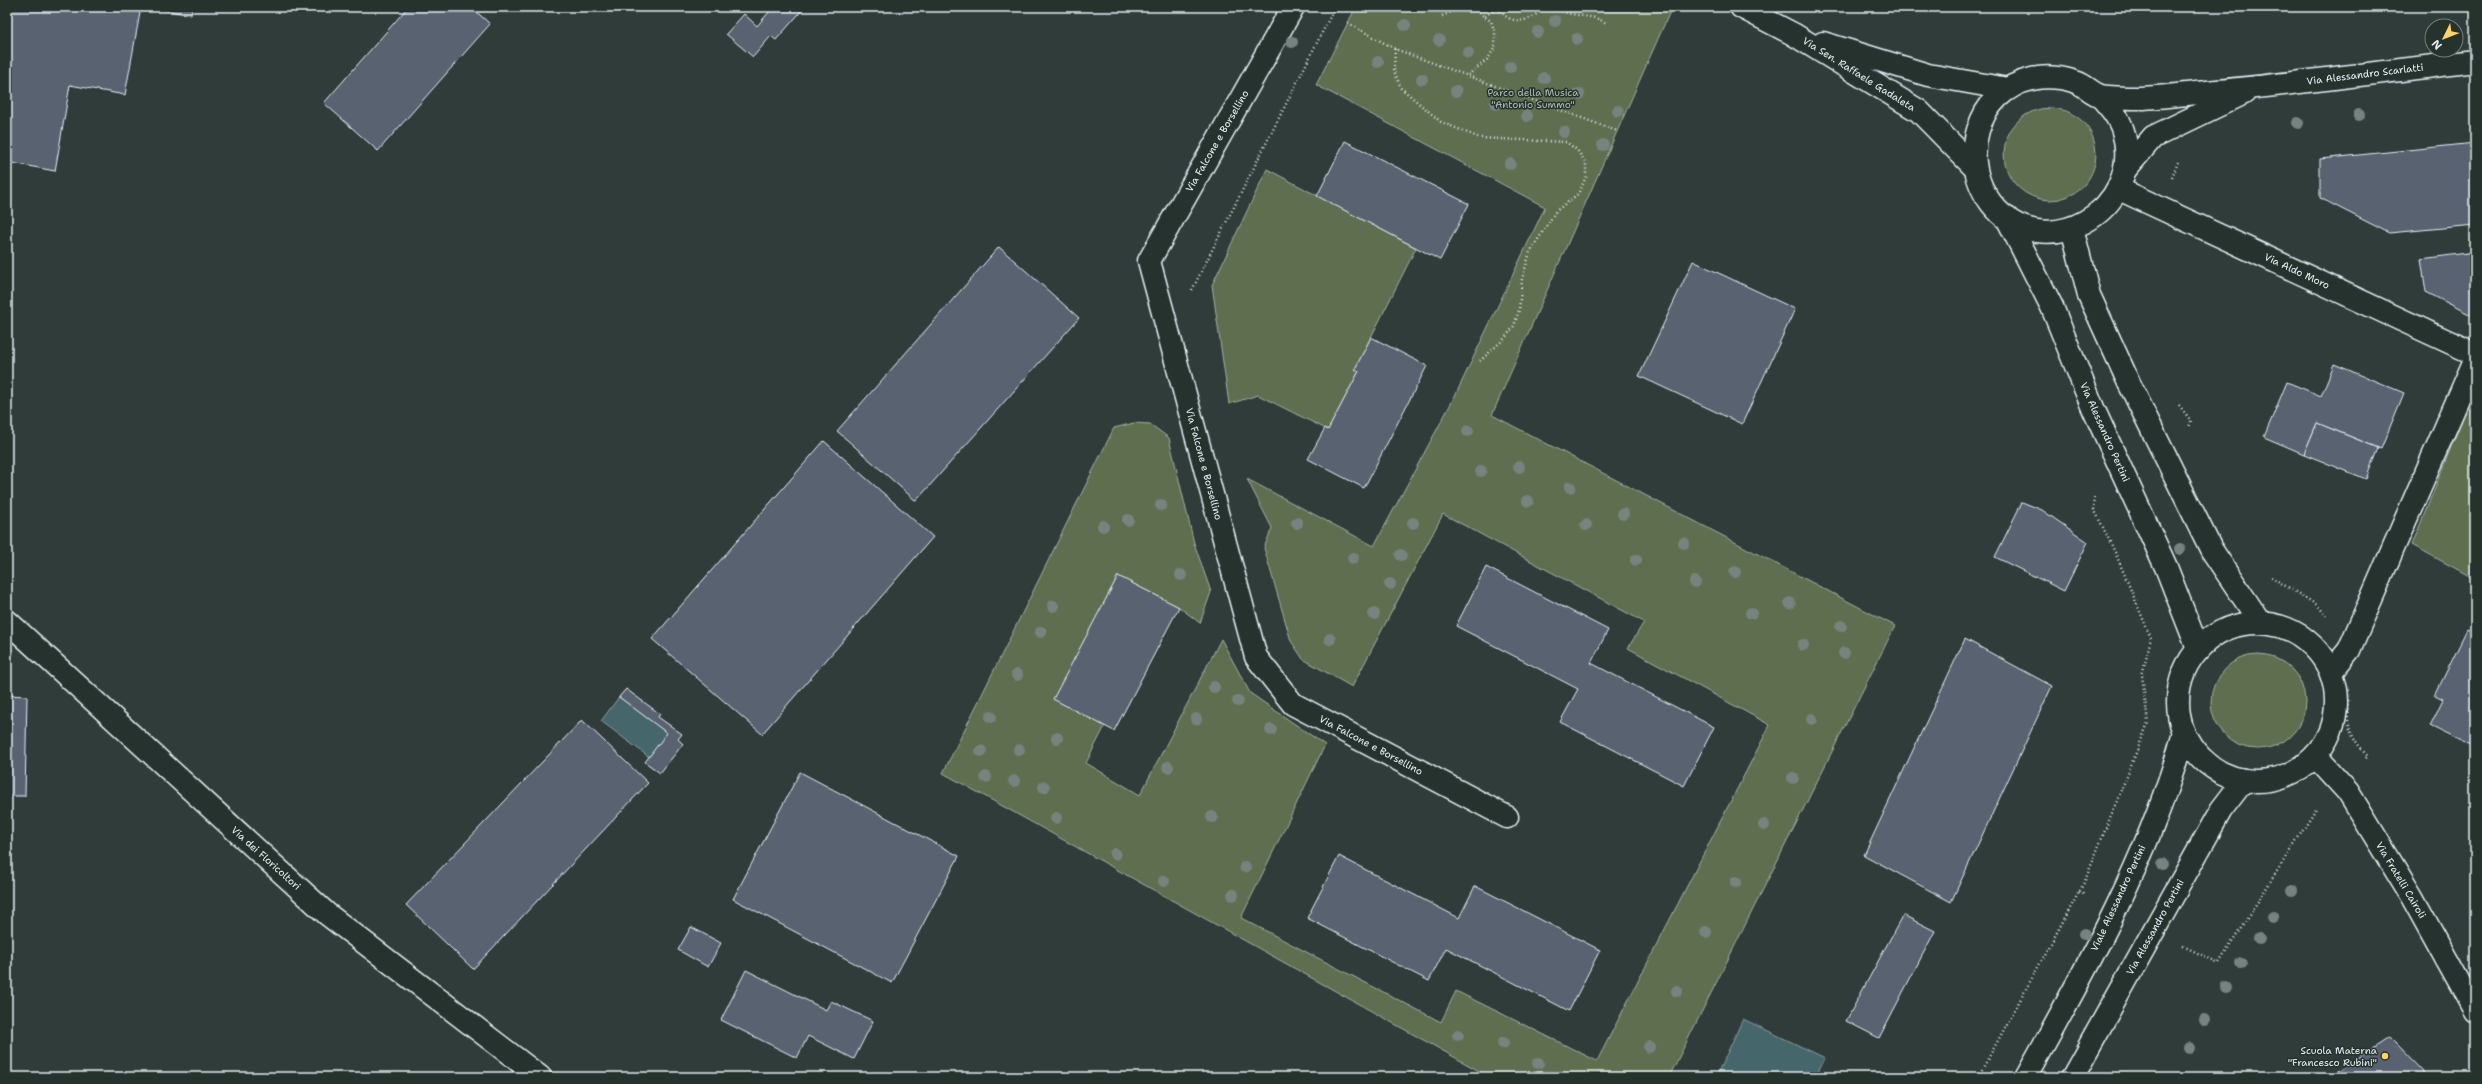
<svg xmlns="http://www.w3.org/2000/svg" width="2482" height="1084" font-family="'Shantell Sans',sans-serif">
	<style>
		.green { fill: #5e6e50; stroke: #a3b0a4 }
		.water { fill: #44666b; stroke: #869ea3 }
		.building { fill: #596270; stroke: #e8f1f8 }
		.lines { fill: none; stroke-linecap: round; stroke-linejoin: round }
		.minor-casing { stroke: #e8f1f8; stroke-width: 25 }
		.major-casing { stroke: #e8f1f8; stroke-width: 25 }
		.path { stroke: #e8f1f8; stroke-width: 2.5; stroke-dasharray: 1 3; stroke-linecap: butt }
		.minor { stroke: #26332d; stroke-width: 22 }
		.major { stroke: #26332d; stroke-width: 22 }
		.tree { fill: #77837e }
		.poi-dot { fill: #ffd166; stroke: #26332d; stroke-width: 1.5 }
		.labels { text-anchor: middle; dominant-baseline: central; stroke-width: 3; stroke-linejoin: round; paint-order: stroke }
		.street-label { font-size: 10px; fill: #e8f1f8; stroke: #26332d }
		.park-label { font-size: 10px; fill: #b1bdb5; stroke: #26332d }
		.poi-label { font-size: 10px; fill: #e8f1f8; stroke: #26332d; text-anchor: end }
	</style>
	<rect width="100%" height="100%" fill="#303c3a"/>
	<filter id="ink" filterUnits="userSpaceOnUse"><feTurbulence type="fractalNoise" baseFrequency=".025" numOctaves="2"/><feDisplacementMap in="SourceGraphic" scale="8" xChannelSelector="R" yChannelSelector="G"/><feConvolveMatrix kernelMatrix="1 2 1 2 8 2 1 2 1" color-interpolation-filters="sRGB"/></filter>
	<g filter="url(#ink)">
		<g class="green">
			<path d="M1356,7h316l-180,408 403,211 -226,451h-179l-547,-304 171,-345 20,-5 16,1 19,14 25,105 17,49 -11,31 -21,-16 -61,-31 -64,123 51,27 -19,37 54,32 81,-156 29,54 75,52 -84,173 200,104 15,-31 141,70 173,-336 -142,-77 16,-26 -201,-108 -91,173 -49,-28 -12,-18 -27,-93 8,-20 -25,-49 127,67 81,-150 90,-189 -229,-122z"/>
			<circle cx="2050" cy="154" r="46"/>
			<path d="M1267,169l149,79 -61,121 4,2 -31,59 -70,-35 -29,9 -17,-119z"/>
			<path d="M2475,387v192l-63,-34z"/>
			<circle cx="2258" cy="702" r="47"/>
		</g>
		<g class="water">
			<path d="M619,697l48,36 -18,24 -48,-36z"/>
			<path d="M1743,1019l82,39 -10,19h-99z"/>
		</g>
		<g class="building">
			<path d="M7,7h134l-16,88 -55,-10 -15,86 -48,-9z"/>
			<path d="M148,7h44l-1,8z"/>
			<path d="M408,7h63l19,17 -112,127 -54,-48z"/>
			<path d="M766,7h39l-29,33 -5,-4 -18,21 -27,-23 18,-20 13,12 13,-15z"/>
			<path d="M1345,141l124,63 -29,56 -123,-64z"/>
			<path d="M2475,143v82l-86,8 -69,-35v-39z"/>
			<path d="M999,247l80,71 -163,183 -79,-70z"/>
			<path d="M2475,252v65l-49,-25 -5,-33z"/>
			<path d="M1693,261l102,48 -53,115 -103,-48z"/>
			<path d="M1371,337l56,29 -63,122 -56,-29 17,-31 3,2 31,-59 -4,-2z"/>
			<path d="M2334,364l70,29 -23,56 -64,-26 -13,31 -40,-17 23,-55 34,14z"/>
			<path d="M2317,423l61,25 -12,31 -62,-25z"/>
			<path d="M824,441l109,96 -171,197 -110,-95z"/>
			<path d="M2022,502l20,8 46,32 -24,49 -69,-34z"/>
			<path d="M1486,567l122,63 -17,33 123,64 -30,59 -124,-64 18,-33 -122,-63z"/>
			<path d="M1118,576l61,31 -65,124 -61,-32z"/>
			<path d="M2467,630l8,4v114l-45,-22 13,-27 -8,-4z"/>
			<path d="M1965,639l87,47 -101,216 -87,-47z"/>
			<path d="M626,689l34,25 -2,3 24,17 -4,5 5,5 -23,29 -15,-11 22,-29 -48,-36z"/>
			<path d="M7,695l20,1 -2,100h-18z"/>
			<path d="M582,720l66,63 -175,186 -67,-64z"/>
			<path d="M800,772l159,84 -67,127 -159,-84z"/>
			<path d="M1339,856l120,62 16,-32 125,64 -31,61 -123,-63 -17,33 -122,-63z"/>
			<path d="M1903,915l32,16 -56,107 -33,-17z"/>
			<path d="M691,927l30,16 -13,24 -30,-17z"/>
			<path d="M746,970l80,40 5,-9 42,20 -19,38 -46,-23 -11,22 -76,-38z"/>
			<path d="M2390,1038l34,35 -7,4h-87z"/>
		</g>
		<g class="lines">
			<defs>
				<g id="minor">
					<path d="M1293,7l-144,254 107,396 37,47 214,113"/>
					<path d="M7,621l320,293 213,163"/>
					<path d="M2331,672l18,-22 126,-290"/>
					<path d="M2315,756l33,36 64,105 63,114"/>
				</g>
				<g id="major">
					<path d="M1741,7l52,27 126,77 55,56"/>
					<path d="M1823,43l105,32 80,14"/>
					<path d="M2100,96c9,10 19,21 23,35 23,80 -81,138 -132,72 -33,-42 -15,-112 41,-124 14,-3 32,-2 46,4 8,3 15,11 23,13 11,2 27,2 39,2 25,-1 52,-5 77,-7 86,-8 172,-20 258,-30"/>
					<path d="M2125,170l28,-33 91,-44"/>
					<path d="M2119,189l356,165"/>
					<path d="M2007,218l45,89 41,101 73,159 32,82"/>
					<path d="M2072,228l17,67 40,88 82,166 49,73"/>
					<circle cx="2257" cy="702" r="79"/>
					<path d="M2026,1077c61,-109 125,-223 158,-344"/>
					<path d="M2072,1077l149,-267 23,-30"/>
				</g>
			</defs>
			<use href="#minor" class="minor-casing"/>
			<use href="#major" class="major-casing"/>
			<g class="path">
				<path d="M1498,7c10,19 33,17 45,0"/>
				<path d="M1555,7c16,12 37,5 52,17"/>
				<path d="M1442,16l21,-9"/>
				<path d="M1485,16l13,-9"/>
				<path d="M1348,23l47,26 222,82"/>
				<path d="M1395,49l-1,22 7,17 40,34 39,16 86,4 11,8 9,13v14l-8,17 -22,17 -26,41 -8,27 -3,31 -5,16 -9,12 -25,23"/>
				<path d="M1468,75l20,-16 7,-12v-14l-4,-12 -21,-14"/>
				<path d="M2172,178l6,-16"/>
				<path d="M1192,290l143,-283"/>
				<path d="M2179,405l12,16 -2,6"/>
				<path d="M2271,577l46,28 10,11"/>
				<path d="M2348,700c-2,23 2,40 20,56l-4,4"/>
				<path d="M2079,892l6,3"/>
				<path d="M2183,946l36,17 98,-155"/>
				<path d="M1978,1077l106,-194 64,-160 -6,-48 9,-37 -36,-86 -21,-43 1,-15"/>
			</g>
			<use href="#minor" class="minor"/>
			<use href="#major" class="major"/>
		</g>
		<g class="tree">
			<circle cx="1555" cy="21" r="6"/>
			<circle cx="1405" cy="25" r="6"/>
			<circle cx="1538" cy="32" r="6"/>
			<circle cx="1577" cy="39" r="6"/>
			<circle cx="1439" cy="40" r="6"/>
			<circle cx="1292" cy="42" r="6"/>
			<circle cx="1468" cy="53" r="6"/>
			<circle cx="1378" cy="62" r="6"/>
			<circle cx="1510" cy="67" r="6"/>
			<circle cx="1544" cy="78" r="6"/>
			<circle cx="1422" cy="79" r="6"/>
			<circle cx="1456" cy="91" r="6"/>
			<circle cx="1579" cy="94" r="6"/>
			<circle cx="1496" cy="104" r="6"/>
			<circle cx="1618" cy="111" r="6"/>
			<circle cx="2359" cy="115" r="6"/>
			<circle cx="1527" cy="116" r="6"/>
			<circle cx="2298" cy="123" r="6"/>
			<circle cx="1564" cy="132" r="6"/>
			<circle cx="1603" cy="145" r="6"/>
			<circle cx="1510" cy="164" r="6"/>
			<circle cx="1468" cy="431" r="6"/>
			<circle cx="1519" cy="467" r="6"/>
			<circle cx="1481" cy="471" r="6"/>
			<circle cx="1570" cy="487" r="6"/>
			<circle cx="1528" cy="501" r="6"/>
			<circle cx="1161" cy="505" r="6"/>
			<circle cx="1623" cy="514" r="6"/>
			<circle cx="1128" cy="520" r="6"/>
			<circle cx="1297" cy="523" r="6"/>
			<circle cx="1413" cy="523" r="6"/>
			<circle cx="1586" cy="525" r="6"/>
			<circle cx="1103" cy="526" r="6"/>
			<circle cx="1684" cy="543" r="6"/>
			<circle cx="2180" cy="549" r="6"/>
			<circle cx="1401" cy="555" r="6"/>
			<circle cx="1353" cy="558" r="6"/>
			<circle cx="1636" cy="560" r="6"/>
			<circle cx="1735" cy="572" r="6"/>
			<circle cx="1181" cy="575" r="6"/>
			<circle cx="1695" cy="582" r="6"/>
			<circle cx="1390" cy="584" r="6"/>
			<circle cx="1790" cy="603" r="6"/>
			<circle cx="1053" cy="606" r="6"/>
			<circle cx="1751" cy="613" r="6"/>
			<circle cx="1374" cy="614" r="6"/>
			<circle cx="1841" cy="626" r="6"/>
			<circle cx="1041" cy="632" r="6"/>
			<circle cx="1330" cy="639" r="6"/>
			<circle cx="1803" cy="645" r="6"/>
			<circle cx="1844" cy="653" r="6"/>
			<circle cx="1017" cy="675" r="6"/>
			<circle cx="1214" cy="687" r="6"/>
			<circle cx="1238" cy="701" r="6"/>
			<circle cx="991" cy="717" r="6"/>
			<circle cx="1196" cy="719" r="6"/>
			<circle cx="1812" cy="719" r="6"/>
			<circle cx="1271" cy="730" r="6"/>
			<circle cx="1057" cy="738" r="6"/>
			<circle cx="1019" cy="750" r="6"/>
			<circle cx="981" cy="751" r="6"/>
			<circle cx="1168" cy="767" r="6"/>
			<circle cx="986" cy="777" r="6"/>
			<circle cx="1793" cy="778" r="6"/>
			<circle cx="1014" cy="781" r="6"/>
			<circle cx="1044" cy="787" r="6"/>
			<circle cx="1212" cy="817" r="6"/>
			<circle cx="1056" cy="818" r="6"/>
			<circle cx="1764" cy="825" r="6"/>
			<circle cx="1115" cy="854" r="6"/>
			<circle cx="2162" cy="864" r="6"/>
			<circle cx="1245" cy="867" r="6"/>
			<circle cx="1164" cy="881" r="6"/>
			<circle cx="1736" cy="882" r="6"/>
			<circle cx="2292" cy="890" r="6"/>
			<circle cx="1233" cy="895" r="6"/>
			<circle cx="2273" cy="917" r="6"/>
			<circle cx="1706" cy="932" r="6"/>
			<circle cx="2084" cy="934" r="6"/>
			<circle cx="2259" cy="939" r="6"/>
			<circle cx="2241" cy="963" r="6"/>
			<circle cx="2226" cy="988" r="6"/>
			<circle cx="1677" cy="991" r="6"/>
			<circle cx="2205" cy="1020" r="6"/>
			<circle cx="1458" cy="1035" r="6"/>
			<circle cx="1503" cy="1043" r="6"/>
			<circle cx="1649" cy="1047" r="6"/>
			<circle cx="2189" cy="1048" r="6"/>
			<circle cx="1538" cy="1063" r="6"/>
		</g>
	</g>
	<circle class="poi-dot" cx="2385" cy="1056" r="4"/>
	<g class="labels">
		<g class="street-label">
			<text transform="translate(1859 74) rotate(32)">Via Sen. Raffaele Gadaleta</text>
			<text transform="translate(2365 74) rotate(-7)">Via Alessandro Scarlatti</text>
			<text transform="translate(1217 141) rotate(-60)">Via Falcone e Borsellino</text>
			<text transform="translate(2297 271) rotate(25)">Via Aldo Moro</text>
			<text transform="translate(2105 432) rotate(66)">Via Alessandro Pertini</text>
			<text transform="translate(1204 464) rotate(75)">Via Falcone e Borsellino</text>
			<text transform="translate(1371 745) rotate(28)">Via Falcone e Borsellino</text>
			<text transform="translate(266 858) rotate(42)">Via dei Floricoltori</text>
			<text transform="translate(2401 880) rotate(59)">Via Fratelli Cairoli</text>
			<text transform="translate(2118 898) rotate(-65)">Viale Alessandro Pertini</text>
			<text transform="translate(2155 927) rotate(-61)">Via Alessandro Pertini</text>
		</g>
		<g class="park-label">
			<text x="1533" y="92">Parco della Musica<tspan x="1533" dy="12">"Antonio Summo"</tspan></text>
		</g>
		<g class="poi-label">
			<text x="2377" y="1050">Scuola Materna<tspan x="2377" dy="12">"Francesco Rubini"</tspan></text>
		</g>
	</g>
	<rect width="2482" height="1084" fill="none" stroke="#26332d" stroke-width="24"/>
	<rect x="12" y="12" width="2458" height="1060" fill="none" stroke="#e8f1f8" stroke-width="1.5" filter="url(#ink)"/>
	<g transform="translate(2444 38) rotate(227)"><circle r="19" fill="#26332d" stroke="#747f7e"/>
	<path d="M0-3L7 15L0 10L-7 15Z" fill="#ffd166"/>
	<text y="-6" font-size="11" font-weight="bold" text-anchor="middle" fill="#e8f1f8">N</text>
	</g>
</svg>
